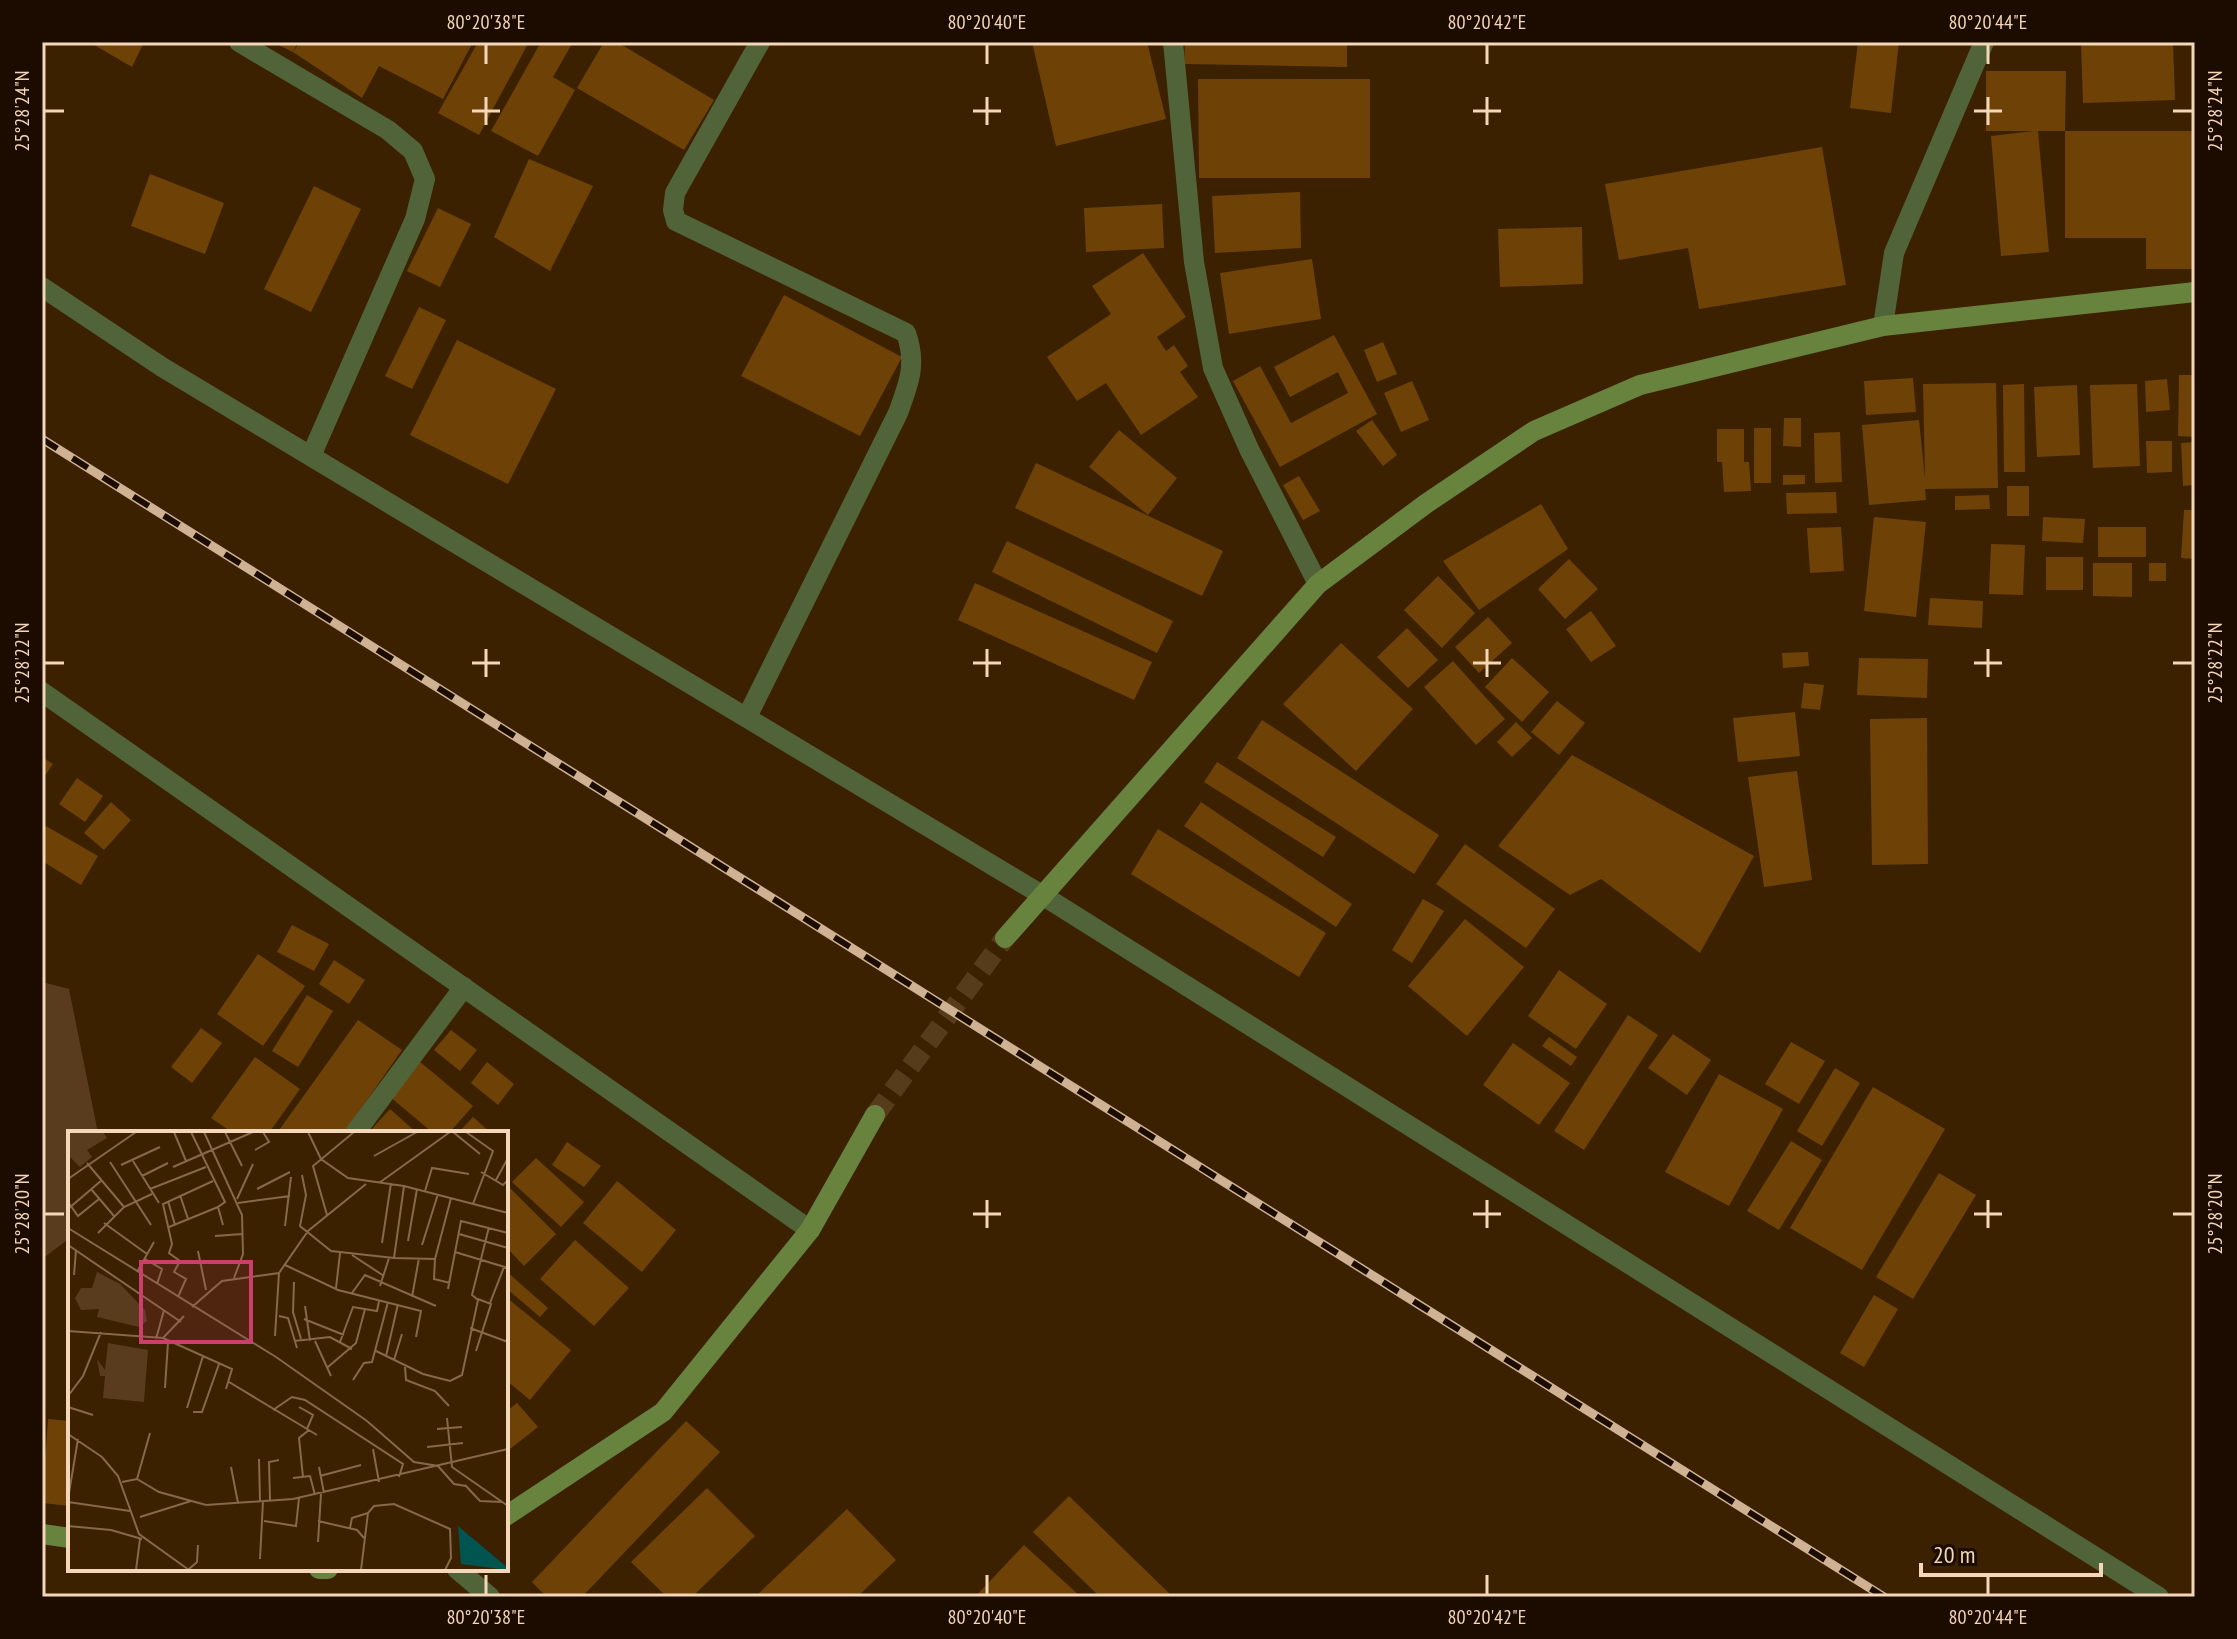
<svg xmlns="http://www.w3.org/2000/svg" width="2237" height="1639" font-family="'PT Sans Narrow',sans-serif">
	<rect width="100%" height="100%" fill="#3b2100"/>
	<path fill="#593c1d" d="M 42,982 L 69,989 L 98,1133 L 70,1133 L 70,1238 L 42,1259 Z"/>
	<path fill="#6e4206" d="M 89,42 L 144,42 L 132,67 Z
		M 272,42 L 298,42 L 293,52 Z
		M 300,42 L 473,42 L 443,99 L 379,66 L 362,98 L 293,52 Z
		M 478,42 L 529,42 L 479,135 L 438,113 Z
		M 541,42 L 573,42 L 553,77 L 575,90 L 538,156 L 491,131 Z
		M 604,42 L 617,42 L 714,100 L 684,150 L 577,88 Z
		M 1032,42 L 1147,42 L 1166,119 L 1056,146 Z
		M 1185,42 L 1347,42 L 1347,67 L 1184,64 Z
		M 1858,42 L 1899,42 L 1891,113 L 1850,108 Z
		M 2081,42 L 2173,42 L 2175,100 L 2083,103 Z
		M 1986,71 L 2066,71 L 2065,131 L 2195,131 L 2195,269 L 2146,269 L 2146,238 L 2065,238 L 2065,131 L 2038,131 L 2049,252 L 2001,256 L 1991,136 L 2035,131 L 1986,131 Z
		M 1198,79 L 1370,79 L 1370,178 L 1199,178 Z
		M 1822,147 L 1846,285 L 1699,309 L 1688,248 L 1619,260 L 1605,184 Z
		M 529,159 L 593,186 L 550,271 L 494,237 Z
		M 150,174 L 224,203 L 205,254 L 131,226 Z
		M 314,186 L 361,209 L 311,312 L 264,289 Z
		M 1300,192 L 1301,248 L 1215,253 L 1212,196 Z
		M 1162,204 L 1164,248 L 1086,252 L 1084,208 Z
		M 438,208 L 471,224 L 440,287 L 407,271 Z
		M 1582,227 L 1583,284 L 1500,287 L 1498,229 Z
		M 1143,253 L 1186,317 L 1157,337 L 1166,351 L 1174,345 L 1188,366 L 1180,372 L 1198,397 L 1141,435 L 1106,383 L 1077,401 L 1047,357 L 1111,314 L 1092,286 Z
		M 1312,259 L 1321,319 L 1229,334 L 1220,273 Z
		M 784,295 L 902,357 L 860,436 L 741,376 Z
		M 419,307 L 446,320 L 412,389 L 385,376 Z
		M 1334,335 L 1377,414 L 1280,467 L 1233,381 L 1260,366 L 1291,423 L 1348,393 L 1338,372 L 1290,397 L 1274,367 Z
		M 457,340 L 556,389 L 508,484 L 410,435 Z
		M 1383,342 L 1397,374 L 1377,382 L 1364,350 Z
		M 2179,375 L 2195,375 L 2195,437 L 2178,436 Z
		M 1913,378 L 1916,412 L 1866,415 L 1864,381 Z
		M 2167,379 L 2170,410 L 2146,412 L 2145,381 Z
		M 1412,381 L 1429,420 L 1401,432 L 1384,393 Z
		M 1996,383 L 1998,488 L 1925,489 L 1926,500 L 1869,505 L 1862,425 L 1919,420 L 1925,478 L 1923,384 Z
		M 2024,384 L 2025,472 L 2004,472 L 2003,385 Z
		M 2137,384 L 2140,466 L 2093,468 L 2090,385 Z
		M 2077,385 L 2080,455 L 2037,457 L 2034,387 Z
		M 1784,418 L 1801,418 L 1801,447 L 1783,446 Z
		M 1372,420 L 1397,455 L 1383,466 L 1356,431 Z
		M 1754,428 L 1771,428 L 1771,483 L 1754,483 Z
		M 1717,429 L 1744,429 L 1744,462 L 1749,462 L 1751,491 L 1724,492 L 1722,462 L 1717,462 Z
		M 1119,430 L 1177,478 L 1148,515 L 1089,467 Z
		M 1840,432 L 1842,482 L 1815,483 L 1814,433 Z
		M 2146,441 L 2172,441 L 2172,472 L 2147,473 Z
		M 2195,442 L 2195,485 L 2183,486 L 2181,443 Z
		M 1036,463 L 1223,551 L 1202,596 L 1015,508 Z
		M 1783,475 L 1805,475 L 1805,484 L 1783,485 Z
		M 1299,476 L 1320,511 L 1303,520 L 1283,485 Z
		M 2007,486 L 2029,486 L 2029,516 L 2007,516 Z
		M 1836,492 L 1837,513 L 1787,514 L 1786,493 Z
		M 1989,495 L 1990,509 L 1955,510 L 1955,496 Z
		M 1541,504 L 1568,549 L 1479,610 L 1443,561 Z
		M 2184,510 L 2195,510 L 2195,559 L 2181,558 Z
		M 1874,517 L 1926,522 L 1916,617 L 1864,611 Z
		M 2043,517 L 2085,519 L 2083,543 L 2042,541 Z
		M 1841,527 L 1844,571 L 1810,573 L 1807,528 Z
		M 2098,527 L 2146,527 L 2146,557 L 2098,557 Z
		M 1007,541 L 1173,621 L 1157,653 L 992,572 Z
		M 1991,544 L 2025,545 L 2023,595 L 1989,594 Z
		M 2046,557 L 2083,557 L 2083,590 L 2046,590 Z
		M 1569,559 L 1598,589 L 1565,619 L 1538,589 Z
		M 2093,563 L 2132,563 L 2132,597 L 2093,596 Z
		M 2149,563 L 2166,563 L 2166,581 L 2149,581 Z
		M 1438,576 L 1475,613 L 1442,648 L 1404,610 Z
		M 975,583 L 1152,662 L 1134,700 L 958,620 Z
		M 1930,598 L 1983,601 L 1982,628 L 1928,625 Z
		M 1591,611 L 1616,646 L 1591,662 L 1566,629 Z
		M 1488,617 L 1512,643 L 1479,673 L 1455,647 Z
		M 1407,628 L 1438,660 L 1408,688 L 1377,657 Z
		M 1341,643 L 1413,709 L 1356,771 L 1283,704 Z
		M 1808,652 L 1809,666 L 1783,668 L 1782,653 Z
		M 1512,658 L 1549,692 L 1522,722 L 1485,687 Z
		M 1859,658 L 1928,659 L 1927,698 L 1857,695 Z
		M 1453,661 L 1505,719 L 1476,745 L 1424,687 Z
		M 1804,683 L 1824,685 L 1820,710 L 1801,708 Z
		M 1557,701 L 1585,723 L 1559,755 L 1531,732 Z
		M 1795,712 L 1800,756 L 1738,762 L 1733,718 Z
		M 1927,718 L 1928,864 L 1872,865 L 1870,719 Z
		M 1262,720 L 1439,835 L 1414,874 L 1237,758 Z
		M 1516,722 L 1532,738 L 1512,757 L 1497,742 Z
		M 1572,755 L 1754,856 L 1700,953 L 1601,879 L 1570,895 L 1498,846 Z
		M 42,757 L 53,764 L 42,780 Z
		M 1217,762 L 1336,837 L 1323,857 L 1204,782 Z
		M 1797,771 L 1812,880 L 1764,887 L 1748,777 Z
		M 77,778 L 103,796 L 85,822 L 59,804 Z
		M 111,802 L 131,820 L 104,850 L 84,833 Z
		M 1201,802 L 1352,904 L 1336,927 L 1184,826 Z
		M 46,826 L 98,856 L 81,885 L 42,861 L 42,833 Z
		M 1158,829 L 1326,933 L 1299,977 L 1131,874 Z
		M 1465,844 L 1555,909 L 1526,948 L 1436,884 Z
		M 1423,899 L 1444,911 L 1412,963 L 1392,950 Z
		M 1465,919 L 1524,967 L 1467,1036 L 1408,986 Z
		M 292,925 L 329,944 L 314,971 L 277,952 Z
		M 258,954 L 305,986 L 263,1046 L 217,1014 Z
		M 334,960 L 365,980 L 349,1004 L 319,984 Z
		M 1559,970 L 1607,1004 L 1576,1049 L 1528,1016 Z
		M 307,995 L 333,1011 L 298,1067 L 272,1051 Z
		M 1628,1015 L 1658,1035 L 1584,1150 L 1554,1131 Z
		M 358,1020 L 402,1050 L 344,1133 L 277,1133 Z
		M 201,1028 L 222,1043 L 192,1083 L 171,1067 Z
		M 451,1030 L 477,1050 L 460,1071 L 434,1050 Z
		M 1673,1034 L 1711,1060 L 1687,1095 L 1648,1068 Z
		M 1549,1037 L 1577,1057 L 1571,1066 L 1542,1046 Z
		M 1791,1042 L 1825,1061 L 1799,1104 L 1765,1084 Z
		M 1513,1043 L 1570,1083 L 1539,1125 L 1483,1085 Z
		M 255,1057 L 300,1089 L 269,1133 L 233,1133 L 211,1118 Z
		M 419,1061 L 473,1106 L 449,1133 L 433,1133 L 389,1096 Z
		M 487,1062 L 514,1084 L 498,1105 L 471,1083 Z
		M 1835,1068 L 1860,1083 L 1822,1146 L 1797,1131 Z
		M 1719,1074 L 1783,1109 L 1729,1206 L 1665,1172 Z
		M 1873,1087 L 1945,1129 L 1862,1270 L 1790,1228 Z
		M 390,1109 L 417,1133 L 368,1133 Z
		M 473,1117 L 491,1133 L 458,1133 Z
		M 1791,1141 L 1822,1160 L 1779,1230 L 1747,1211 Z
		M 567,1142 L 601,1166 L 584,1187 L 552,1165 Z
		M 536,1158 L 584,1202 L 561,1227 L 512,1182 Z
		M 1939,1173 L 1976,1195 L 1913,1299 L 1876,1277 Z
		M 617,1181 L 676,1230 L 642,1272 L 583,1223 Z
		M 506,1184 L 556,1234 L 524,1266 L 506,1247 Z
		M 575,1240 L 629,1288 L 594,1326 L 540,1279 Z
		M 506,1271 L 548,1308 L 540,1317 L 506,1288 Z
		M 1874,1295 L 1898,1309 L 1864,1367 L 1840,1353 Z
		M 506,1297 L 571,1350 L 530,1400 L 506,1380 Z
		M 517,1403 L 538,1427 L 506,1452 L 506,1412 Z
		M 48,1419 L 70,1421 L 70,1506 L 42,1503 Z
		M 686,1421 L 720,1452 L 582,1597 L 547,1597 L 532,1582 Z
		M 707,1488 L 755,1536 L 692,1597 L 667,1597 L 631,1562 Z
		M 1069,1496 L 1173,1597 L 1100,1597 L 1033,1532 Z
		M 847,1509 L 896,1560 L 857,1597 L 755,1597 Z
		M 1024,1545 L 1081,1597 L 975,1597 Z"/>
	<g fill="none" stroke-linecap="round" stroke-linejoin="round">
		<path stroke="#573c1c" stroke-width="20" stroke-dasharray="20 10" stroke-linecap="butt" d="M 875,1115 L 1005,938"/>
		<path stroke="#516338" stroke-width="20" d="M 239,42 L 388,130 L 413,151 L 425,179 L 415,219 L 311,456
			M 1173,42 L 1194,262 L 1213,368 L 1249,449 L 1318,584
			M 42,287 L 162,367 L 1042,895 L 2159,1597
			M 1883,326 L 1894,253 L 1984,42
			M 42,692 L 810,1230
			M 747,717 L 898,413 C 909,383 917,364 906,333 L 676,221 L 673,210 L 675,193 L 760,42
			M 355,1133 L 464,987
			M 457,1569 L 490,1597"/>
		<path stroke="#68833d" stroke-width="20" d="M 1005,938 L 1318,584 L 1427,503 L 1534,431 L 1640,385 L 1883,326 L 2195,292
			M 506,1516 L 663,1412 L 810,1230 L 875,1115
			M 42,1534 L 70,1538
			M 319,1569 L 328,1569"/>
		<defs>
			<path id="rail" d="M 42,439 L 1884,1597"/>
		</defs>
		<use href="#rail" stroke="#cfb293" stroke-width="9"/>
		<use href="#rail" stroke="#1c0c00" stroke-width="6" stroke-dasharray="18" stroke-linecap="butt"/>
	</g>
	<path fill="none" stroke="#f4d6b8" stroke-width="3" d="M 486,44 L 486,64M 987,44 L 987,64M 1487,44 L 1487,64M 1988,44 L 1988,64M 486,97 L 486,125M 987,97 L 987,125M 1487,97 L 1487,125M 1988,97 L 1988,125M 44,111 L 64,111M 472,111 L 500,111M 973,111 L 1001,111M 1473,111 L 1501,111M 1974,111 L 2002,111M 2173,111 L 2193,111M 486,649 L 486,677M 987,649 L 987,677M 1487,649 L 1487,677M 1988,649 L 1988,677M 44,663 L 64,663M 472,663 L 500,663M 973,663 L 1001,663M 1473,663 L 1501,663M 1974,663 L 2002,663M 2173,663 L 2193,663M 987,1200 L 987,1228M 1487,1200 L 1487,1228M 1988,1200 L 1988,1228M 44,1214 L 64,1214M 973,1214 L 1001,1214M 1473,1214 L 1501,1214M 1974,1214 L 2002,1214M 2173,1214 L 2193,1214M 486,1575 L 486,1595M 987,1575 L 987,1595M 1487,1575 L 1487,1595M 1988,1575 L 1988,1595"/>
	<g transform="translate(68 1131)">
		<rect width="440" height="440" fill="#3b2100"/>
		<path d="M 0,1 L 35,1 L 39,7 L 19,19 L 24,26 L 12,36 L 0,24 ZM 29,141 L 52,153 L 77,179 L 79,190 L 71,196 L 29,186 L 31,178 L 13,179 L 7,167 L 13,157 L 24,157 ZM 40,212 L 80,219 L 76,271 L 35,267 L 37,245 L 32,245 L 29,228 L 37,239 Z" fill="#593c1d"/>
		<path d="M 390,395 L 440,437 L 440,439 L 393,433 Z" fill="#005550"/>
		<path fill="none" stroke="#85694a" stroke-width="2" d="M 106,1 L 118,30M 123,1 L 157,71 L 150,76 L 155,94M 136,1 L 174,84 L 175,123 L 166,147M 157,1 L 174,35M 240,1 L 253,28 L 280,47 L 336,55 L 440,82M 385,1 L 412,23M 398,1 L 425,20 L 405,73M 187,19 L 201,11 L 195,1M 306,25 L 349,1M 65,30 L 91,72M 42,31 L 83,94M 19,32 L 56,76M 53,34 L 92,16M 105,36 L 185,1M 413,41 L 435,54 L 440,49M 234,44 L 238,64 L 232,95 L 263,120 L 326,127M 74,45 L 100,32M 0,48 L 68,1M 428,49 L 440,27M 311,52 L 382,1M 336,55 L 326,127 L 367,128 L 366,148 L 382,152M 23,58 L 46,85M 82,58 L 138,36M 189,58 L 222,41M 357,60 L 364,37 L 401,43M 112,64 L 120,88M 169,68 L 185,33M 100,70 L 107,94M 0,71 L 10,85 L 31,68M 170,72 L 222,65M 0,78 L 34,49M 259,84 L 245,35 L 286,1M 36,92 L 79,123M 217,95 L 223,46M 101,96 L 150,76M 0,97 L 208,226 L 299,290 L 346,331 L 370,335 L 386,353 L 398,355M 30,102 L 56,76 L 84,63M 391,103 L 440,117M 147,105 L 174,103M 340,110 L 349,58M 314,112 L 323,52M 0,114 L 113,191M 354,114 L 370,63M 130,120 L 138,159M 387,121 L 440,137M 284,124 L 316,145M 77,128 L 94,138 L 89,153M 367,128 L 383,67M 217,134 L 270,159 L 353,180 L 348,206M 69,141 L 86,111M 6,144 L 8,119M 226,151 L 225,181 L 233,208M 312,155 L 321,127M 268,157 L 272,122M 380,158 L 393,90 L 440,102M 284,162 L 297,144 L 368,175M 110,166 L 118,148 L 106,141 L 112,130 L 101,122 L 104,113 L 95,73 L 145,50M 344,166 L 351,127M 422,172 L 436,136M 237,175 L 242,210M 124,176 L 154,150 L 211,142 L 240,100 L 298,53M 211,185 L 220,187 L 229,217M 236,188 L 276,204M 402,197 L 440,211M 0,200 L 95,207 L 116,185M 207,205 L 211,142M 95,207 L 164,238 L 158,258M 88,208 L 96,179M 226,210 L 262,206 L 284,218M 247,210 L 263,245M 272,211 L 285,176 L 309,180 L 311,170M 308,220 L 355,243 L 382,250 L 394,244 L 410,169 L 404,164 L 421,96M 408,220 L 423,173 L 410,168M 318,225 L 330,173M 326,229 L 334,203M 260,236 L 288,212 L 297,178M 337,236 L 338,249 L 367,260 L 381,275M 285,249 L 296,232 L 304,231 L 320,171M 161,251 L 249,304M 97,257 L 100,211M 0,265 L 15,245 L 33,201M 0,276 L 25,284M 231,276 L 245,284 L 239,298M 119,277 L 135,225M 205,279 L 224,266 L 237,269 L 335,333 L 331,346M 125,281 L 134,281 L 151,233M 379,287 L 384,336 L 440,375M 369,298 L 394,296M 0,303 L 34,326 L 50,345 L 71,403 L 121,439M 359,316 L 395,312M 305,318 L 311,351M 191,328 L 192,370M 163,336 L 170,372M 251,336 L 256,362M 252,345 L 293,334M 235,346 L 231,307 L 241,299M 225,347 L 242,345 L 247,364M 69,348 L 82,302M 54,351 L 69,348 L 91,361 L 138,374 L 225,368 L 440,318M 397,354 L 412,370 L 434,371M 0,368 L 10,308M 202,369 L 201,331 L 211,329M 0,371 L 62,380M 72,386 L 123,370M 196,390 L 228,395 L 231,367M 250,390 L 289,399 L 296,407M 0,395 L 43,399 L 74,408M 282,397 L 284,387 L 300,382M 250,411 L 253,363M 192,428 L 195,370M 121,438 L 129,431 L 130,414M 68,439 L 72,408M 293,439 L 300,382 L 306,375 L 326,373 L 382,398 L 383,427 L 377,439"/>
		<path fill="#cc3e6e" fill-opacity="0.15" stroke="#cc3e6e" stroke-width="4" d="M 73,131 L 183,131 L 183,211 L 73,211 Z"/>
		<rect width="440" height="440" fill="none" stroke="#f4d6b8" stroke-width="4"/>
	</g>
	<rect width="2237" height="1639" fill="none" stroke="#1c0c00" stroke-width="88"/>
	<path d="M1921 1563v12h180v-12" fill="none" stroke="#f4d6b8" stroke-width="4"/>
	<text x="1933" y="1563" font-size="24" fill="#f4d6b8" stroke="#1c0c00" stroke-width="6" paint-order="stroke">20 m</text>
	<rect x="44" y="44" width="2149" height="1551" fill="none" stroke="#f4d6b8" stroke-width="3"/>
	<g font-size="20" text-anchor="middle" fill="#f4d6b8">
		<text x="486" y="29">80°20'38"E</text>
		<text x="987" y="29">80°20'40"E</text>
		<text x="1487" y="29">80°20'42"E</text>
		<text x="1988" y="29">80°20'44"E</text>
		<text transform="translate(22 111) rotate(-90)" y="7">25°28'24"N</text>
		<text transform="translate(2215 111) rotate(-90)" y="7">25°28'24"N</text>
		<text transform="translate(22 663) rotate(-90)" y="7">25°28'22"N</text>
		<text transform="translate(2215 663) rotate(-90)" y="7">25°28'22"N</text>
		<text transform="translate(22 1214) rotate(-90)" y="7">25°28'20"N</text>
		<text transform="translate(2215 1214) rotate(-90)" y="7">25°28'20"N</text>
		<text x="486" y="1624">80°20'38"E</text>
		<text x="987" y="1624">80°20'40"E</text>
		<text x="1487" y="1624">80°20'42"E</text>
		<text x="1988" y="1624">80°20'44"E</text>
	</g>
</svg>
